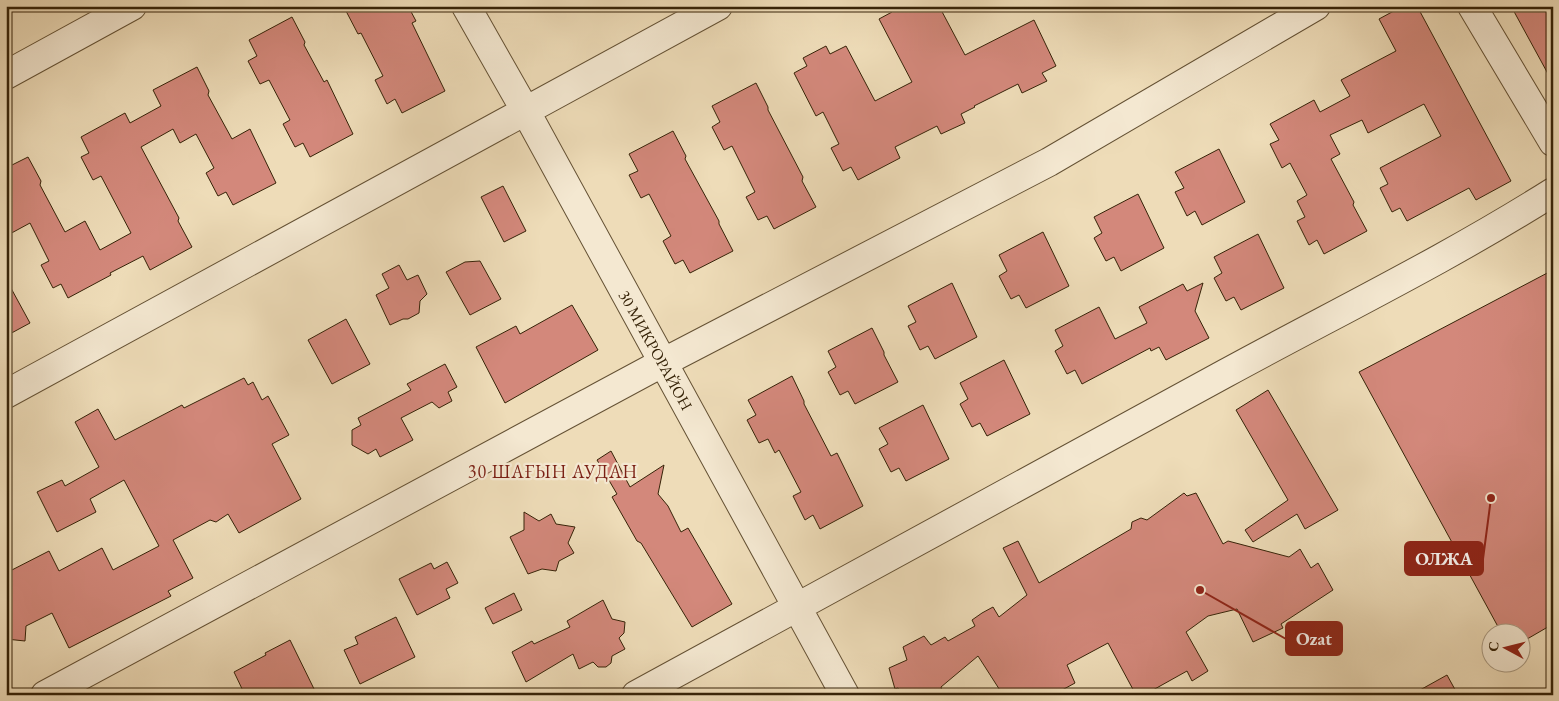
<svg xmlns="http://www.w3.org/2000/svg" width="1559" height="701" font-family="'EB Garamond',serif">
	<rect width="100%" height="100%" fill="#eedcb8"/>
	<filter id="stains"><feTurbulence type="fractalNoise" baseFrequency=".004" numOctaves="4"/><feColorMatrix values="0 0 0 0 .2 0 0 0 0 .09 0 0 0 0 .02 0 0 0 .5 -.17"/></filter>
	<radialGradient id="worn" r=".72"><stop offset=".6" stop-color="#630" stop-opacity="0"/><stop offset="1" stop-color="#630" stop-opacity=".3"/></radialGradient>
	<path fill="#d3887b" stroke="#362308" d="M 355,6 L 408,6 L 416,21 L 412,23 L 445,91 L 402,113 L 395,99 L 387,104 L 375,80 L 383,76 L 361,33 L 358,34 L 346,11 Z
		M 889,6 L 939,6 L 965,55 L 1034,20 L 1056,66 L 1042,73 L 1047,81 L 1022,93 L 1018,84 L 974,106 L 975,107 L 961,114 L 965,123 L 941,134 L 937,126 L 895,147 L 900,158 L 858,180 L 851,167 L 843,171 L 831,148 L 839,144 L 823,112 L 816,116 L 794,73 L 807,66 L 803,58 L 826,46 L 830,54 L 846,46 L 875,101 L 912,82 L 879,19 L 892,12 Z
		M 1403,6 L 1417,6 L 1511,181 L 1476,200 L 1469,188 L 1407,221 L 1400,208 L 1392,212 L 1380,188 L 1388,184 L 1380,168 L 1441,136 L 1424,104 L 1368,133 L 1362,120 L 1330,135 L 1340,154 L 1331,159 L 1354,202 L 1353,205 L 1367,231 L 1324,254 L 1317,240 L 1309,245 L 1297,221 L 1305,217 L 1297,201 L 1307,195 L 1290,163 L 1282,168 L 1270,144 L 1279,140 L 1270,124 L 1314,100 L 1320,112 L 1350,96 L 1341,80 L 1396,51 L 1379,19 Z
		M 1511,6 L 1553,6 L 1553,83 Z
		M 292,17 L 305,42 L 304,45 L 324,82 L 327,80 L 353,134 L 310,157 L 303,143 L 295,147 L 283,124 L 290,120 L 269,80 L 260,84 L 248,61 L 257,56 L 249,40 Z
		M 197,67 L 209,91 L 208,95 L 232,139 L 250,129 L 276,183 L 233,205 L 226,192 L 218,196 L 206,173 L 214,168 L 196,134 L 180,143 L 173,129 L 141,147 L 179,218 L 178,221 L 192,247 L 150,270 L 143,256 L 110,273 L 111,275 L 68,298 L 61,284 L 53,288 L 41,265 L 49,261 L 30,223 L 6,236 L 6,168 L 28,157 L 41,181 L 40,185 L 65,232 L 85,221 L 100,250 L 131,233 L 101,176 L 93,180 L 81,157 L 89,153 L 81,137 L 125,113 L 130,123 L 161,106 L 153,90 Z
		M 756,83 L 768,107 L 768,110 L 803,177 L 802,181 L 816,207 L 774,229 L 767,216 L 758,220 L 746,197 L 755,192 L 732,146 L 724,150 L 712,127 L 720,122 L 712,106 Z
		M 673,131 L 686,156 L 685,159 L 719,221 L 719,224 L 733,251 L 690,273 L 683,260 L 675,264 L 663,241 L 671,236 L 649,194 L 641,198 L 629,175 L 638,171 L 629,154 Z
		M 1219,149 L 1245,202 L 1202,225 L 1195,211 L 1187,216 L 1175,192 L 1184,188 L 1175,172 Z
		M 503,186 L 526,231 L 504,242 L 481,197 Z
		M 1138,194 L 1164,248 L 1121,271 L 1114,257 L 1106,261 L 1094,238 L 1102,233 L 1094,217 Z
		M 1043,232 L 1069,286 L 1026,308 L 1019,295 L 1011,299 L 999,276 L 1007,271 L 999,255 Z
		M 1258,234 L 1284,288 L 1241,310 L 1234,297 L 1226,301 L 1214,278 L 1222,273 L 1214,257 Z
		M 480,261 L 501,299 L 470,315 L 446,272 L 465,262 Z
		M 399,265 L 407,280 L 418,275 L 427,294 L 420,301 L 419,313 L 408,319 L 403,319 L 390,325 L 376,295 L 389,288 L 382,274 Z
		M 1553,270 L 1553,624 L 1522,642 L 1522,634 L 1502,634 L 1359,372 Z
		M 6,279 L 30,323 L 6,336 Z
		M 952,283 L 977,337 L 935,359 L 928,346 L 920,350 L 908,326 L 916,322 L 908,306 Z
		M 1203,283 L 1195,311 L 1209,338 L 1166,360 L 1159,347 L 1151,351 L 1150,348 L 1082,384 L 1075,370 L 1067,374 L 1055,351 L 1063,346 L 1055,330 L 1099,307 L 1115,339 L 1147,323 L 1139,307 L 1183,284 L 1187,291 Z
		M 572,305 L 598,350 L 505,403 L 476,347 L 516,326 L 520,334 Z
		M 346,319 L 370,364 L 332,384 L 308,340 Z
		M 872,328 L 884,352 L 884,355 L 898,382 L 855,404 L 848,391 L 840,395 L 828,372 L 836,367 L 828,351 Z
		M 1004,360 L 1030,414 L 987,436 L 980,423 L 972,427 L 960,404 L 968,399 L 960,383 Z
		M 445,364 L 457,387 L 448,392 L 452,401 L 439,408 L 432,402 L 401,418 L 413,440 L 380,457 L 376,449 L 368,454 L 352,445 L 352,430 L 361,425 L 358,418 L 411,390 L 407,384 Z
		M 792,376 L 804,401 L 804,404 L 831,456 L 837,453 L 863,506 L 820,529 L 813,515 L 805,520 L 793,496 L 801,492 L 779,450 L 775,453 L 768,439 L 759,443 L 747,420 L 756,415 L 748,400 Z
		M 244,378 L 248,385 L 253,382 L 262,400 L 268,396 L 289,435 L 272,444 L 301,499 L 239,533 L 228,514 L 216,522 L 210,520 L 173,540 L 193,578 L 168,591 L 171,596 L 69,648 L 52,613 L 26,626 L 25,641 L 6,639 L 6,573 L 49,551 L 59,571 L 102,548 L 113,570 L 159,546 L 124,480 L 90,499 L 96,512 L 57,532 L 37,492 L 62,480 L 65,486 L 99,467 L 75,422 L 98,409 L 115,440 L 182,405 L 184,408 Z
		M 1268,390 L 1338,510 L 1305,529 L 1297,514 L 1253,542 L 1245,530 L 1288,500 L 1236,410 Z
		M 923,405 L 949,459 L 906,481 L 899,468 L 891,472 L 879,449 L 888,444 L 879,428 Z
		M 611,451 L 630,487 L 664,465 L 658,494 L 668,506 L 681,532 L 688,528 L 732,604 L 692,627 L 641,543 L 637,541 L 612,497 L 617,494 L 597,460 Z
		M 1184,493 L 1187,496 L 1196,493 L 1223,544 L 1228,541 L 1289,557 L 1300,549 L 1311,568 L 1318,563 L 1333,590 L 1281,624 L 1283,628 L 1253,642 L 1237,609 L 1208,616 L 1186,632 L 1208,671 L 1192,681 L 1187,671 L 1144,695 L 1136,695 L 1108,643 L 1067,665 L 1075,683 L 1053,695 L 1003,695 L 978,656 L 941,687 L 943,695 L 902,695 L 898,688 L 895,689 L 889,668 L 907,660 L 903,647 L 924,636 L 931,645 L 945,637 L 948,641 L 975,626 L 972,620 L 982,613 L 993,607 L 999,617 L 1027,595 L 1003,548 L 1018,541 L 1039,583 L 1131,529 L 1132,522 L 1141,518 L 1147,520 Z
		M 524,512 L 539,521 L 551,514 L 556,524 L 575,527 L 568,543 L 574,553 L 559,561 L 556,571 L 542,569 L 528,574 L 510,537 L 524,530 Z
		M 447,562 L 458,583 L 446,589 L 450,598 L 417,615 L 399,579 L 431,563 L 434,569 Z
		M 514,593 L 522,610 L 493,624 L 485,608 Z
		M 603,600 L 612,619 L 625,622 L 624,633 L 619,638 L 625,649 L 612,656 L 611,663 L 606,667 L 598,667 L 593,662 L 579,669 L 573,654 L 526,682 L 512,652 L 532,641 L 534,644 L 570,627 L 567,621 Z
		M 396,617 L 415,657 L 360,684 L 344,650 L 358,644 L 355,637 Z
		M 290,640 L 317,695 L 245,695 L 234,672 L 266,655 L 265,653 Z
		M 1447,675 L 1458,695 L 1411,695 Z"/>
	<g fill="none" stroke-linecap="round" stroke-linejoin="round">
		<defs>
			<path id="minor" d="M 466,6 L 525,110 L 845,695
				M 1472,6 L 1553,142
				M 6,75 L 132,6
				M 6,394 L 718,6
				M 45,695 L 662,363 L 1049,162 L 1316,6
				M 636,695 C 832,587 1029,480 1226,373 C 1336,313 1447,259 1553,192"/>
		</defs>
		<use href="#minor" stroke="#645134" stroke-width="30"/>
		<use href="#minor" stroke="#f4e8d1" stroke-width="28"/>
	</g>
	<g text-anchor="middle" stroke-width="4.5" stroke-linejoin="round" paint-order="stroke">
		<g font-size="16" fill="#362308" stroke="#f4e8d1">
			<text transform="translate(656 350) rotate(61)" y="6">30 МИКРОРАЙОН</text>
		</g>
		<g font-size="18" letter-spacing="1" fill="#7a1f14" stroke="#f4e8d1">
			<text x="553" y="478">30 ШАҒЫН АУДАН</text>
		</g>
	</g>
	<path fill="none" stroke="#8f2418" stroke-width="2" d="M1491 498L1483 559M1200 590L1286 639"/>
	<g fill="#8f2418" stroke="#f4e8d1" stroke-width="2">
		<circle cx="1491" cy="498" r="5"/>
		<circle cx="1200" cy="590" r="5"/>
	</g>
	<g fill="#8f2418" stroke="#8f2418" stroke-width="2">
		<rect x="1405" y="542" width="78" height="33" rx="5"/>
		<rect x="1286" y="622" width="56" height="33" rx="5"/>
	</g>
	<g font-size="18" text-anchor="middle" font-weight="bold" fill="#fff">
		<text x="1444" y="565">ОЛЖА</text>
		<text x="1314" y="645">Ozat</text>
	</g>
	<rect width="1559" height="701" fill="none" stroke="#eedcb8" stroke-width="25"/>
	<rect x="8" y="8" width="1544" height="686" fill="none" stroke="#362308" stroke-width="2.5"/>
	<rect x="12" y="12" width="1534" height="676" fill="none" stroke="#362308"/>
	<g transform="translate(1506 648) rotate(277)"><circle r="24" fill="#f4e8d1" stroke="#a89981"/>
	<path d="M0-4L9 19L0 12L-9 19Z" fill="#8f2418"/>
	<text y="-8" font-size="14" font-weight="bold" text-anchor="middle" fill="#362308">С</text>
	</g>
	<rect width="100%" height="100%" filter="url(#stains)"/>
	<rect width="100%" height="100%" fill="url(#worn)"/>
</svg>
